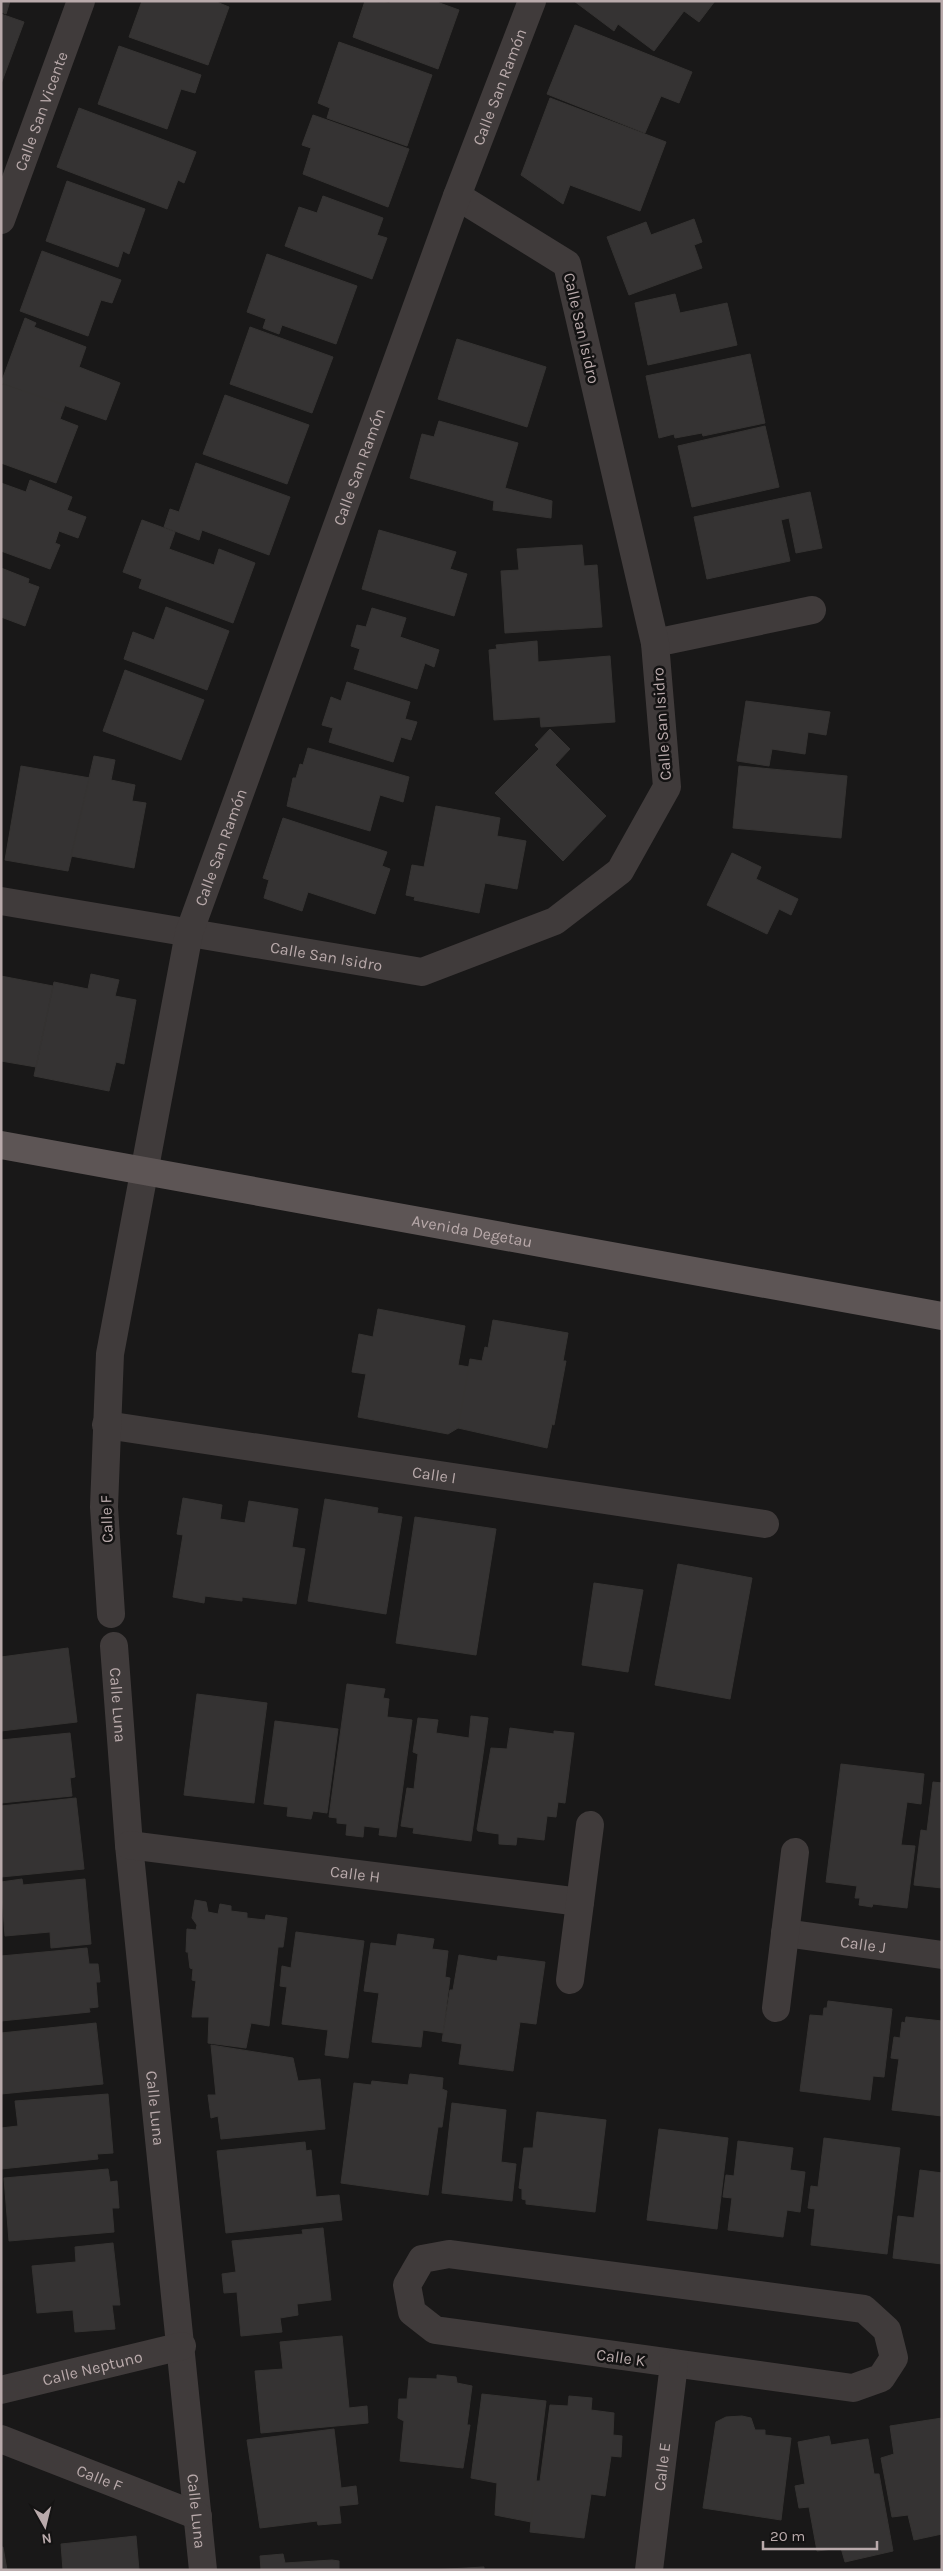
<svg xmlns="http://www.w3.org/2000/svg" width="943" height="2571" font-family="Karla,sans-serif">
	<rect width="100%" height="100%" fill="#191818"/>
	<path fill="#353333" stroke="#353332" d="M 1,1 L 10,1 L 6,14 L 1,12 Z
		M 142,1 L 214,1 L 229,7 L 208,65 L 129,37 Z
		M 365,1 L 390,3 L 390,1 L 434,1 L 459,10 L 438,69 L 353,37 Z
		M 574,1 L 715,1 L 699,22 L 684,11 L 654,51 L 618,24 L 614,31 Z
		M 1,14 L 24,22 L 1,84 Z
		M 575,25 L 692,72 L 679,103 L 661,96 L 645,133 L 547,94 Z
		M 339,42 L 432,75 L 407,146 L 327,118 L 330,108 L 318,103 Z
		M 119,46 L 201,75 L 195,93 L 181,89 L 167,129 L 98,104 Z
		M 550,98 L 666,142 L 640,211 L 570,185 L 563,204 L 521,175 Z
		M 79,108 L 196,152 L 184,183 L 178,180 L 167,209 L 57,167 Z
		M 313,115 L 409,149 L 388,207 L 303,174 L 311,148 L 302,145 Z
		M 67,181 L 145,209 L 129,254 L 123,251 L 118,267 L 46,241 Z
		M 323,196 L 383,218 L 377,235 L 387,238 L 372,279 L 285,246 L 299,207 L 317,213 Z
		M 694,219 L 702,242 L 694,245 L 702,268 L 629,295 L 607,237 L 646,222 L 651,235 Z
		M 42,251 L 121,280 L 112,303 L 101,300 L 88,336 L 20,311 Z
		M 267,254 L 357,286 L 336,344 L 282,325 L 279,334 L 263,328 L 266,319 L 247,312 Z
		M 675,294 L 680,313 L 727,303 L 737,345 L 648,365 L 635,303 Z
		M 25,318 L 36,323 L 34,327 L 86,347 L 79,367 L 120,383 L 106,420 L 1,383 Z
		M 250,327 L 333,357 L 312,413 L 230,384 Z
		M 457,339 L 546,367 L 527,427 L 438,399 Z
		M 750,354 L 765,423 L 703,436 L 702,433 L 675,438 L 674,434 L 659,438 L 646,376 Z
		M 3,384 L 65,405 L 60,419 L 78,426 L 56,483 L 1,463 L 1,389 Z
		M 225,395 L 309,425 L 287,484 L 203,454 Z
		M 439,421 L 518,443 L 505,488 L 552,501 L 551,518 L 493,510 L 494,501 L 410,478 L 422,434 L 434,437 Z
		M 765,426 L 779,487 L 692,507 L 678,446 Z
		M 196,463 L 290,497 L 269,555 L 202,530 L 199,540 L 164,527 L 170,509 L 179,512 Z
		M 30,480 L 72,497 L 67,510 L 86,517 L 78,538 L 59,531 L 55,543 L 60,545 L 50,569 L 1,551 L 1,483 L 26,492 Z
		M 810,492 L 822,548 L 796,553 L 789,518 L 781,520 L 790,561 L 707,579 L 694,517 Z
		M 142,520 L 175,532 L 169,549 L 214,565 L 219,549 L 255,563 L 233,623 L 139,588 L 142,579 L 123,572 Z
		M 379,530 L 456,552 L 450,569 L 467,574 L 454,616 L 362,589 Z
		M 582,545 L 584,566 L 597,565 L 602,627 L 505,633 L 501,571 L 519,570 L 517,549 Z
		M 1,568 L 29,579 L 28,583 L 39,587 L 25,626 L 1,617 Z
		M 166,607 L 229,631 L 207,690 L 124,659 L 133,632 L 154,640 Z
		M 372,608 L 406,618 L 400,637 L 439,650 L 434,667 L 425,663 L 417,689 L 354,669 L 360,649 L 351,646 L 357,625 L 366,627 Z
		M 537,641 L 538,662 L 610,656 L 615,722 L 541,727 L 540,717 L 494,720 L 489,650 L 497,649 L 496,645 Z
		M 125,670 L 204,700 L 181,760 L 103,731 Z
		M 347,682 L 410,702 L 405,719 L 417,722 L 411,740 L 401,737 L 393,762 L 329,742 L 333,728 L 322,725 L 331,697 L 341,701 Z
		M 746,701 L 830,712 L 826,735 L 808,732 L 805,754 L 772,749 L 769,766 L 737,761 Z
		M 550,729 L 570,749 L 555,765 L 606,816 L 563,861 L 495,793 L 539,749 L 535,745 Z
		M 308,748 L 409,777 L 403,802 L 380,795 L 370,831 L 287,806 L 293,778 L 296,778 L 300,764 L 303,765 Z
		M 94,756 L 115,760 L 111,780 L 135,785 L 132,801 L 146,803 L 134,868 L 71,856 Z
		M 21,766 L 90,778 L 68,871 L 5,860 Z
		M 739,766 L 847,776 L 841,838 L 733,828 Z
		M 436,806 L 500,818 L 497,836 L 526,841 L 517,889 L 485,883 L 479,913 L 414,900 L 415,897 L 406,895 L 412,865 L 424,867 Z
		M 283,818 L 387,852 L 382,866 L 390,869 L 375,914 L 308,892 L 302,911 L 264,898 L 269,880 L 263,878 Z
		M 732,853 L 761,867 L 756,879 L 798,899 L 791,915 L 779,909 L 767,934 L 707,905 Z
		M 91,974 L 119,980 L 115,996 L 136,1000 L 124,1064 L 116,1062 L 109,1091 L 34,1076 L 54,982 L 88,989 Z
		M 1,976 L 53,986 L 36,1067 L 1,1061 Z
		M 378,1309 L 465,1326 L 458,1365 L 469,1367 L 458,1428 L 448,1434 L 358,1417 L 366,1374 L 352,1372 L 359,1334 L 373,1337 Z
		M 493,1320 L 568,1333 L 563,1361 L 566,1361 L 554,1425 L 552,1424 L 547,1448 L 458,1428 L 470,1359 L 482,1361 L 485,1347 L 488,1348 Z
		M 183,1498 L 222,1505 L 220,1519 L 245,1523 L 249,1501 L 298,1509 L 292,1547 L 305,1549 L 296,1604 L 242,1597 L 242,1601 L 205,1596 L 204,1603 L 173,1597 L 183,1535 L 177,1534 Z
		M 325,1499 L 378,1508 L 377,1513 L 402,1517 L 386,1614 L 308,1601 Z
		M 415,1517 L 496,1529 L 476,1655 L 396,1643 Z
		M 678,1564 L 752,1578 L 730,1699 L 655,1685 Z
		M 594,1583 L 643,1590 L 628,1672 L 582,1665 Z
		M 68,1648 L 77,1722 L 1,1731 L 1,1657 Z
		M 347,1684 L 385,1689 L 383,1698 L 389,1699 L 387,1717 L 412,1720 L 396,1837 L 379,1835 L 380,1828 L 364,1826 L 363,1837 L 346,1835 L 347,1824 L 337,1823 L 337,1818 L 329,1817 Z
		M 197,1694 L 267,1703 L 254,1803 L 184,1795 Z
		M 471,1716 L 488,1718 L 471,1841 L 413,1833 L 414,1828 L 401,1826 L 407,1788 L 414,1789 L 418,1754 L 413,1752 L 418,1718 L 438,1720 L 436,1733 L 469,1738 Z
		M 275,1721 L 338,1729 L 327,1813 L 313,1811 L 311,1819 L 287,1816 L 288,1807 L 264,1804 Z
		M 510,1728 L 554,1734 L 554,1731 L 574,1733 L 565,1803 L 558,1802 L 556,1817 L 547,1816 L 544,1840 L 517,1837 L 516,1845 L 499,1844 L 499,1834 L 478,1831 L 477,1829 L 491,1748 L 507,1749 Z
		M 70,1733 L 75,1777 L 70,1778 L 72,1796 L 1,1803 L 1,1740 Z
		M 841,1764 L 924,1774 L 921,1804 L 907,1802 L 901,1845 L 915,1846 L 907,1908 L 873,1904 L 872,1907 L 859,1905 L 860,1898 L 855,1898 L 857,1886 L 826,1882 Z
		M 933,1782 L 942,1783 L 942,1888 L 914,1885 L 921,1830 L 927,1831 Z
		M 76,1798 L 84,1869 L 1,1877 L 1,1806 Z
		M 22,1879 L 23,1885 L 85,1879 L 91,1944 L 51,1948 L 50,1932 L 5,1936 L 1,1882 Z
		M 195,1900 L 206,1902 L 208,1912 L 218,1914 L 220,1904 L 231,1906 L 231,1911 L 247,1913 L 247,1918 L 265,1920 L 266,1915 L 287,1918 L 283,1947 L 278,1947 L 269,2026 L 251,2023 L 246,2048 L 208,2043 L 209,2017 L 192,2017 L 196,1981 L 192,1980 L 193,1969 L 190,1968 L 188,1952 L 186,1952 L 187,1929 L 196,1930 L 197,1925 L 192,1918 Z
		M 296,1932 L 364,1941 L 348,2058 L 325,2055 L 328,2030 L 282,2024 L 287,1987 L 280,1986 L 282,1966 L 291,1968 Z
		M 398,1934 L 434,1939 L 432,1949 L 448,1951 L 445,1977 L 450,1978 L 443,2033 L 423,2030 L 421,2047 L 372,2042 L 379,1993 L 364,1991 L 371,1943 L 396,1946 Z
		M 87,1948 L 89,1964 L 98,1964 L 100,1982 L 96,1982 L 98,2007 L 89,2008 L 90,2012 L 1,2021 L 1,1956 Z
		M 459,1955 L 497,1961 L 498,1956 L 545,1962 L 536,2024 L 520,2022 L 513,2071 L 459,2064 L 462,2044 L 442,2041 L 450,1990 L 453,1990 Z
		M 828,2001 L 892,2009 L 884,2077 L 873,2076 L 870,2100 L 800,2091 L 810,2015 L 823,2016 L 824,2008 L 827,2008 Z
		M 906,2017 L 942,2021 L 942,2116 L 892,2110 L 899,2059 L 891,2058 L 894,2037 L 900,2038 L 902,2022 L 905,2023 Z
		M 96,2023 L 103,2084 L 1,2094 L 1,2033 Z
		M 211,2045 L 293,2058 L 298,2081 L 320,2079 L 325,2129 L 221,2139 L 218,2116 L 211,2118 L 208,2095 L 216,2095 Z
		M 410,2074 L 443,2078 L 442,2089 L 447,2091 L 442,2127 L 438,2127 L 428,2195 L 341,2183 L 354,2083 L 371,2085 L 372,2081 L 408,2085 Z
		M 108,2094 L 113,2153 L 97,2154 L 98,2159 L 1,2169 L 1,2128 L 18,2126 L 15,2101 Z
		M 452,2103 L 506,2110 L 501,2162 L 516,2164 L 512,2201 L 442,2193 Z
		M 537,2112 L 606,2120 L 595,2212 L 526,2204 L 526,2200 L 522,2199 L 522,2189 L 519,2188 L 524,2148 L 533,2148 Z
		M 659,2129 L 728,2138 L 717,2229 L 647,2220 Z
		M 824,2138 L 900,2148 L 887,2254 L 811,2245 L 815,2209 L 808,2208 L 811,2186 L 818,2187 Z
		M 738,2141 L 793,2148 L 790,2170 L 805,2172 L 800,2212 L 787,2210 L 783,2237 L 728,2230 L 732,2198 L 723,2197 L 726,2175 L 734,2176 Z
		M 305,2142 L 306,2151 L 311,2150 L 316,2197 L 339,2195 L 342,2220 L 226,2233 L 217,2151 Z
		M 108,2169 L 110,2182 L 117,2181 L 119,2208 L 112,2208 L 114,2232 L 9,2241 L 4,2178 Z
		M 920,2170 L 942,2173 L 942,2264 L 893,2258 L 898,2216 L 914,2218 Z
		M 323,2228 L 331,2300 L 297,2304 L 298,2315 L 280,2318 L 282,2332 L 241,2336 L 237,2292 L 224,2293 L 222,2274 L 236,2272 L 232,2241 L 303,2234 L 302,2230 Z
		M 113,2243 L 120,2305 L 112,2305 L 115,2329 L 75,2332 L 73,2310 L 37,2313 L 32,2266 L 76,2262 L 75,2247 Z
		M 342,2336 L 349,2408 L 367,2406 L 368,2423 L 261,2433 L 255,2371 L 283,2369 L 280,2342 Z
		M 437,2375 L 456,2377 L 457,2383 L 472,2386 L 467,2425 L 470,2425 L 463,2468 L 400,2461 L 404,2421 L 398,2418 L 399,2399 L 407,2399 L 409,2378 L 437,2379 Z
		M 482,2394 L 546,2401 L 531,2522 L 495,2515 L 497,2483 L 471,2478 Z
		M 569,2396 L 592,2398 L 591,2410 L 614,2413 L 613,2435 L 622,2436 L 621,2457 L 611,2456 L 605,2496 L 591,2494 L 584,2538 L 530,2532 L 535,2481 L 540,2481 L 550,2405 L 568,2406 Z
		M 742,2416 L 751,2418 L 755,2430 L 765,2430 L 765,2435 L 791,2438 L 781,2520 L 703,2508 L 716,2422 L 726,2417 Z
		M 942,2418 L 942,2534 L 914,2540 L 908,2515 L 892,2517 L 881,2458 L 894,2454 L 890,2426 Z
		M 334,2429 L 341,2488 L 356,2486 L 358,2504 L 339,2506 L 341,2523 L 318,2525 L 317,2521 L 260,2528 L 247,2440 Z
		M 829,2436 L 831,2445 L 868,2439 L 874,2474 L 879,2474 L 893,2551 L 845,2562 L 841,2548 L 817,2551 L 809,2507 L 799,2508 L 795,2486 L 805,2484 L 798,2442 Z
		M 136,2536 L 139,2570 L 63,2570 L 61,2544 Z
		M 1,2547 L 3,2547 L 7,2570 L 1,2570 Z
		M 283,2554 L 285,2563 L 332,2560 L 339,2561 L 339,2570 L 261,2570 L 260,2556 Z
		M 484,2567 L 484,2570 L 430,2570 Z"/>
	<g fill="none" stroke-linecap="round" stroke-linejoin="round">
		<g stroke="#403b3b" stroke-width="28">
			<path id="s1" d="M 1,220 L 81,1"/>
			<path d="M 655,643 L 812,610"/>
			<path id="s2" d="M 1,901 L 422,972 L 555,921 L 620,871 L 667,787 L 655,643 L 567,264 L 457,196"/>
			<path id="s3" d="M 106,1425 L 765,1524"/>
			<path id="s4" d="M 111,1614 L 104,1507 L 110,1354 L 189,933 L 457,196 L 532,1"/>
			<path id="s5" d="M 114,1646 L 129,1845 L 203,2570"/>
			<path id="s6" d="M 129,1845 L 580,1902"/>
			<path id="s7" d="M 785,1933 L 942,1955"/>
			<path d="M 570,1980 L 590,1825"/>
			<path d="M 776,2008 L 795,1852"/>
			<path d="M 449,2254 L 864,2309 L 887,2330 L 894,2358 L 881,2378 L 853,2388 L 435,2330 L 412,2312 L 407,2285 L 422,2259 Z"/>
			<path id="s8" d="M 1,2390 L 182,2346"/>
			<path id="s9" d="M 1,2439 L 198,2516"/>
			<path id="s10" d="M 649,2570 L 674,2364"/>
		</g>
		<path stroke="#5d5555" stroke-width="28" id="s11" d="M 1,1145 L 942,1316"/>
	</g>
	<g text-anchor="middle" stroke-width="5" stroke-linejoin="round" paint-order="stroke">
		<g font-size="16" fill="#b9aaab" stroke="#141313">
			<text dy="6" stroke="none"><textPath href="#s4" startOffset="1590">Calle San Ramón</textPath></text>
			<text dy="6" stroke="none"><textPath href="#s1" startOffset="116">Calle San Vicente</textPath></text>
			<text transform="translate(582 328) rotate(77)" y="6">Calle San Isidro</text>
			<text dy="6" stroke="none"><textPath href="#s4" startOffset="1185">Calle San Ramón</textPath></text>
			<text transform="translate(661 724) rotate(-94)" y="6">Calle San Isidro</text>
			<text dy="6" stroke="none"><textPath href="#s4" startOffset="780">Calle San Ramón</textPath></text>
			<text dy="6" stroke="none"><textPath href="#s2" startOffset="330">Calle San Isidro</textPath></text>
			<text dy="6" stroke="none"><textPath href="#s11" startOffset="479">Avenida Degetau</textPath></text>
			<text dy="6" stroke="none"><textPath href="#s3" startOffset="332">Calle I</textPath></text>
			<text transform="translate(106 1519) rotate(-92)" y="6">Calle F</text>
			<text dy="6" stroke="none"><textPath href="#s5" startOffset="59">Calle Luna</textPath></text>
			<text dy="6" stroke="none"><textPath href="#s6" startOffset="228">Calle H</textPath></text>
			<text dy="6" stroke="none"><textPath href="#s7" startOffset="79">Calle J</textPath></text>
			<text dy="6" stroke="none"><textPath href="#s5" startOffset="464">Calle Luna</textPath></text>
			<text transform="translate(621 2357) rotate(8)" y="6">Calle K</text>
			<text dy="6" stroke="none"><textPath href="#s8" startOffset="94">Calle Neptuno</textPath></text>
			<text dy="6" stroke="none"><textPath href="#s10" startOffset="104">Calle E</textPath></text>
			<text dy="6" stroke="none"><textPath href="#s9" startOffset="106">Calle F</textPath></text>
			<text dy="6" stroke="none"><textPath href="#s5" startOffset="869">Calle Luna</textPath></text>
		</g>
	</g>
	<rect width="943" height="2571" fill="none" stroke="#b9aaab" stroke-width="5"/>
	<g transform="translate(45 2526) rotate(172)" stroke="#141313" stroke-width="4" paint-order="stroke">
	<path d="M0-4L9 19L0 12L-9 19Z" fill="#b9aaab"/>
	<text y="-8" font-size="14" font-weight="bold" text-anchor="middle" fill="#b9aaab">N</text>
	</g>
	<path d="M763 2541v8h114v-8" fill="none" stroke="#b9aaab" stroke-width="2.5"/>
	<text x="770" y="2541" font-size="15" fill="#b9aaab" stroke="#141313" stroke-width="4" paint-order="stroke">20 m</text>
</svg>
